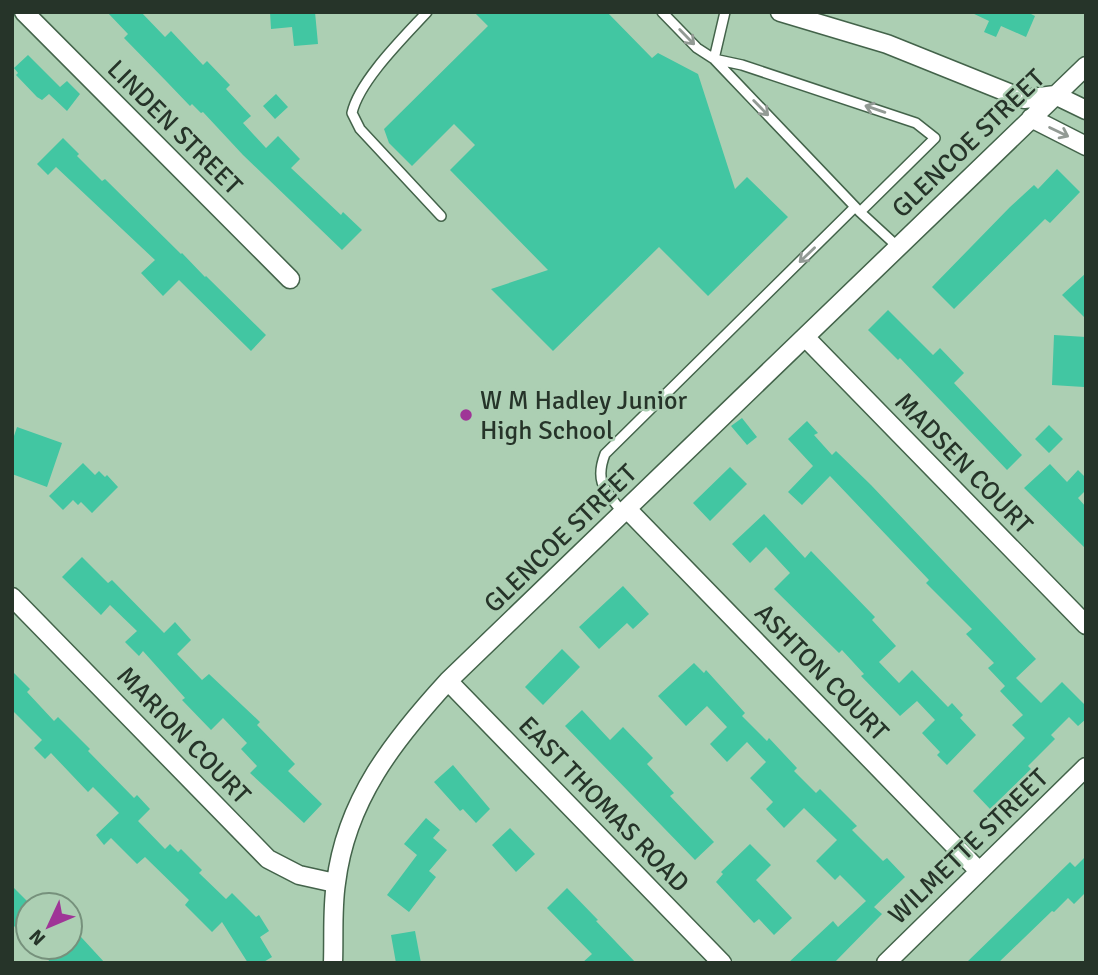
<svg xmlns="http://www.w3.org/2000/svg" width="1098" height="975" font-family="Signika,sans-serif">
	<rect width="100%" height="100%" fill="#accfb3"/>
	<path fill="#42c6a2" d="M 107,12 L 141,12 L 165,37 L 171,31 L 203,65 L 207,61 L 230,85 L 226,89 L 251,116 L 243,123 L 266,148 L 278,136 L 300,159 L 291,168 L 341,215 L 343,212 L 362,230 L 342,250 L 243,155 L 203,112 L 201,113 L 192,104 L 190,106 L 167,82 L 124,38 L 128,34 Z
		M 270,12 L 315,12 L 318,44 L 294,46 L 292,27 L 271,29 Z
		M 474,12 L 607,12 L 652,58 L 658,53 L 698,74 L 735,189 L 747,177 L 788,217 L 708,296 L 659,247 L 553,351 L 491,289 L 548,270 L 450,170 L 475,145 L 454,124 L 412,166 L 389,143 L 384,129 L 488,26 Z
		M 970,12 L 1027,12 L 1035,16 L 1026,37 L 1001,26 L 996,37 L 984,32 L 989,21 Z
		M 28,55 L 60,87 L 67,81 L 80,94 L 67,111 L 49,94 L 42,100 L 37,97 L 16,75 L 18,73 L 14,68 Z
		M 276,94 L 288,107 L 275,119 L 263,106 Z
		M 63,138 L 79,154 L 77,156 L 102,181 L 105,179 L 181,254 L 182,253 L 205,277 L 206,276 L 266,335 L 251,351 L 179,280 L 163,296 L 141,273 L 155,260 L 56,167 L 48,175 L 37,164 Z
		M 1057,169 L 1080,192 L 1050,223 L 1045,219 L 954,309 L 932,287 L 1010,207 L 1034,185 L 1038,189 Z
		M 1086,273 L 1086,319 L 1062,295 Z
		M 888,310 L 933,355 L 940,348 L 964,373 L 954,383 L 1022,455 L 1007,470 L 900,358 L 898,360 L 868,330 Z
		M 1054,335 L 1086,337 L 1084,387 L 1052,385 Z
		M 742,418 L 757,437 L 747,445 L 731,426 Z
		M 807,421 L 818,433 L 814,435 L 832,455 L 836,451 L 871,485 L 1036,659 L 1016,678 L 1041,703 L 1062,682 L 1086,706 L 1086,719 L 1078,726 L 1069,717 L 1051,735 L 1055,739 L 1028,766 L 1031,769 L 990,809 L 973,791 L 1025,738 L 1012,725 L 1023,715 L 1000,691 L 1005,686 L 988,668 L 994,663 L 966,634 L 972,629 L 926,583 L 929,580 L 830,476 L 802,505 L 788,492 L 813,466 L 788,439 Z
		M 1049,425 L 1063,439 L 1049,453 L 1035,439 Z
		M 17,427 L 62,443 L 47,487 L 12,474 L 12,442 Z
		M 83,463 L 95,475 L 99,471 L 105,477 L 107,475 L 118,487 L 92,513 L 81,502 L 78,505 L 73,500 L 63,510 L 49,496 Z
		M 1050,464 L 1067,482 L 1078,470 L 1086,478 L 1086,490 L 1078,498 L 1086,507 L 1086,549 L 1024,488 Z
		M 730,467 L 747,484 L 710,521 L 693,503 Z
		M 764,514 L 805,558 L 811,551 L 875,617 L 872,620 L 896,646 L 879,662 L 899,683 L 912,670 L 948,707 L 952,703 L 963,715 L 960,718 L 976,735 L 947,765 L 937,755 L 940,752 L 922,733 L 935,720 L 917,701 L 900,716 L 861,676 L 864,674 L 842,650 L 839,653 L 774,589 L 790,573 L 766,547 L 750,563 L 732,544 Z
		M 82,557 L 108,583 L 112,580 L 164,633 L 175,622 L 191,640 L 177,654 L 202,680 L 209,674 L 260,722 L 257,725 L 295,764 L 288,771 L 322,804 L 304,823 L 250,773 L 257,766 L 241,749 L 247,743 L 223,718 L 211,730 L 182,700 L 185,698 L 143,651 L 139,656 L 125,642 L 137,631 L 110,605 L 101,615 L 62,577 Z
		M 623,586 L 649,614 L 633,629 L 627,623 L 599,649 L 579,627 Z
		M 562,649 L 580,667 L 543,705 L 525,687 Z
		M 694,663 L 704,673 L 706,670 L 745,713 L 742,716 L 767,741 L 769,738 L 797,768 L 794,771 L 816,793 L 820,789 L 857,826 L 852,830 L 883,861 L 887,858 L 905,877 L 874,907 L 882,914 L 834,963 L 788,963 L 833,921 L 838,927 L 866,901 L 840,875 L 835,880 L 816,861 L 837,840 L 804,808 L 784,828 L 766,809 L 773,802 L 750,778 L 766,762 L 747,742 L 727,762 L 710,744 L 727,727 L 707,706 L 686,726 L 658,696 Z
		M 12,671 L 30,689 L 27,692 L 54,721 L 58,717 L 90,749 L 88,751 L 134,798 L 137,795 L 150,809 L 138,821 L 165,849 L 170,844 L 178,852 L 181,849 L 202,870 L 199,873 L 226,899 L 232,893 L 256,917 L 259,915 L 269,931 L 260,937 L 272,957 L 262,963 L 248,963 L 222,922 L 212,932 L 185,905 L 189,900 L 145,857 L 137,864 L 111,838 L 104,845 L 96,835 L 119,813 L 93,787 L 88,792 L 51,753 L 45,759 L 34,748 L 42,740 L 12,710 Z
		M 582,710 L 610,740 L 623,727 L 653,758 L 647,764 L 674,793 L 670,796 L 714,842 L 695,860 L 565,726 Z
		M 453,765 L 490,809 L 476,823 L 463,809 L 460,811 L 434,782 Z
		M 426,818 L 440,830 L 433,838 L 447,850 L 429,871 L 436,877 L 409,912 L 387,895 L 417,855 L 404,844 Z
		M 510,828 L 535,854 L 516,872 L 492,845 Z
		M 750,844 L 771,865 L 756,880 L 792,918 L 774,935 L 759,919 L 754,923 L 716,882 L 723,874 L 721,872 Z
		M 1086,856 L 1086,892 L 1074,904 L 1068,898 L 1054,912 L 1052,911 L 998,963 L 966,963 L 1070,862 L 1075,867 Z
		M 12,886 L 28,902 L 28,940 L 12,924 Z
		M 567,888 L 598,920 L 596,921 L 636,963 L 582,963 L 592,954 L 547,908 Z
		M 70,925 L 105,963 L 51,963 L 37,947 L 70,947 Z
		M 415,931 L 421,963 L 396,963 L 391,935 Z"/>
	<g fill="none" stroke-linecap="round" stroke-linejoin="round">
		<defs>
			<path id="lane" d="M 427,12 C 404,37 359,81 352,113 L 360,129 L 441,216
				M 662,12 L 697,48 L 714,59 L 860,212 L 898,247
				M 714,59 L 742,65 L 916,123 L 935,138 L 860,212
				M 714,59 L 725,12
				M 623,513 C 606,491 594,483 605,454 L 855,207"/>
			<path id="street" d="M 24,12 L 290,279
				M 780,12 L 887,44 L 1024,99 L 1055,95 L 1086,110
				M 1031,118 L 1086,146
				M 805,337 L 1086,625
				M 627,509 L 979,871
				M 12,597 L 268,859 L 299,875 L 335,883
				M 448,681 L 722,963
				M 333,963 C 334,936 332,909 336,883 C 346,800 394,740 448,681 L 1086,66
				M 886,963 L 1086,767"/>
		</defs>
		<use href="#lane" stroke="#43634a" stroke-width="12"/>
		<use href="#street" stroke="#43634a" stroke-width="21"/>
		<use href="#lane" stroke="#fff" stroke-width="9"/>
		<use href="#street" stroke="#fff" stroke-width="18"/>
	</g>
	<defs><path id="oneway-shaft" d="M-6 0H5M1.5-3L5.5 0L1.5 3" fill="none" stroke-width="1.6" stroke-linecap="round" stroke-linejoin="round" transform="scale(1.75)"/></defs>
	<g stroke="#929a94">
		<use href="#oneway-shaft" transform="translate(687 37) rotate(46)"/>
		<use href="#oneway-shaft" transform="translate(761 108) rotate(46)"/>
		<use href="#oneway-shaft" transform="translate(875 109) rotate(-161)"/>
		<use href="#oneway-shaft" transform="translate(1059 132) rotate(26)"/>
		<use href="#oneway-shaft" transform="translate(807 255) rotate(136)"/>
	</g>
	<circle fill="#9f3597" stroke="#accfb3" stroke-width="2.5" cx="466" cy="415" r="7"/>
	<g text-anchor="middle" stroke-width="5" stroke-linejoin="round" paint-order="stroke">
		<g font-size="26" fill="#263429" stroke="#accfb3">
			<text transform="translate(175 127) rotate(45)" y="9">LINDEN STREET</text>
			<text transform="translate(968 143) rotate(-44)" y="9">GLENCOE STREET</text>
			<text transform="translate(964 463) rotate(46)" y="9">MADSEN COURT</text>
			<text transform="translate(560 538) rotate(-44)" y="9">GLENCOE STREET</text>
			<text transform="translate(822 672) rotate(46)" y="9">ASHTON COURT</text>
			<text transform="translate(184 735) rotate(46)" y="9">MARION COURT</text>
			<text transform="translate(604 804) rotate(46)" y="9">EAST THOMAS ROAD</text>
			<text transform="translate(968 846) rotate(-44)" y="9">WILMETTE STREET</text>
		</g>
		<g font-size="26" fill="#263429" stroke="#accfb3" text-anchor="start">
			<text x="480" y="409">W M Hadley Junior<tspan x="480" dy="30">High School</tspan></text>
		</g>
	</g>
	<rect width="1098" height="975" fill="none" stroke="#263429" stroke-width="28"/>
	<g transform="translate(49 926) rotate(226)"><circle r="33" fill="#accfb3" stroke="#76917c" stroke-width="2"/>
	<path d="M0-5L12 26L0 18L-12 26Z" fill="#9f3597"/>
	<text y="-10" font-size="19" font-weight="bold" text-anchor="middle" fill="#263429">N</text>
	</g>
</svg>
